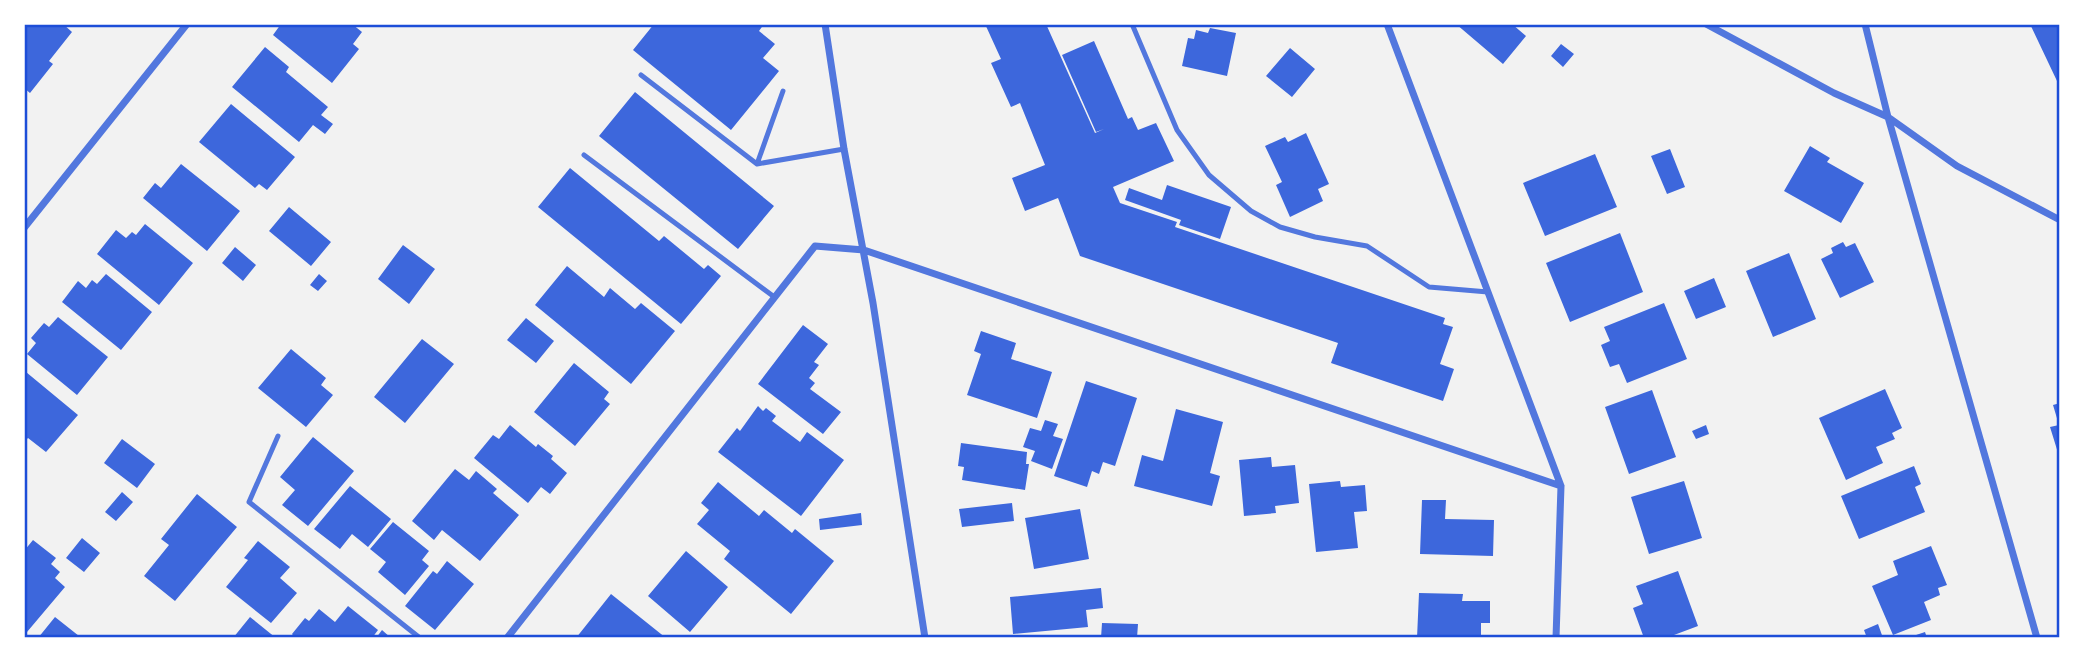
<svg xmlns="http://www.w3.org/2000/svg" width="2084" height="662" font-family="Helvetica,sans-serif">
	<rect width="100%" height="100%" fill="#f2f2f2"/>
	<path fill="#3d67dc" d="M 24,24 L 63,24 L 72,32 L 49,61 L 53,64 L 30,93 L 24,88 Z
		M 281,24 L 352,24 L 362,32 L 353,44 L 359,49 L 332,83 L 273,35 Z
		M 654,24 L 764,24 L 759,31 L 775,44 L 763,58 L 779,71 L 731,130 L 633,50 Z
		M 985,24 L 1046,24 L 1095,133 L 1104,129 L 1096,132 L 1062,55 L 1094,41 L 1128,119 L 1132,117 L 1138,130 L 1156,123 L 1174,161 L 1113,187 L 1120,203 L 1177,222 L 1175,227 L 1445,318 L 1443,324 L 1453,327 L 1440,364 L 1454,369 L 1443,401 L 1331,363 L 1338,343 L 1080,256 L 1058,198 L 1025,211 L 1012,178 L 1045,165 L 1020,103 L 1011,107 L 991,63 L 1001,59 Z
		M 1456,24 L 1512,24 L 1526,36 L 1503,64 Z
		M 2030,24 L 2060,24 L 2060,80 L 2057,81 Z
		M 1210,28 L 1236,33 L 1227,76 L 1182,66 L 1188,38 L 1194,39 L 1196,30 L 1208,33 Z
		M 1561,44 L 1574,54 L 1563,67 L 1551,56 Z
		M 265,47 L 289,67 L 286,72 L 328,107 L 321,115 L 333,124 L 325,134 L 313,125 L 299,142 L 232,87 Z
		M 1290,48 L 1315,69 L 1292,97 L 1266,76 Z
		M 635,92 L 774,206 L 738,249 L 599,136 Z
		M 231,104 L 295,157 L 267,190 L 259,184 L 255,188 L 199,142 Z
		M 1306,133 L 1329,184 L 1318,189 L 1323,201 L 1290,217 L 1276,185 L 1282,182 L 1265,146 L 1285,137 L 1288,142 Z
		M 1810,146 L 1830,158 L 1827,162 L 1864,183 L 1841,223 L 1784,191 Z
		M 1670,149 L 1685,187 L 1667,194 L 1651,156 Z
		M 1595,154 L 1617,207 L 1545,236 L 1523,183 Z
		M 181,164 L 240,211 L 207,251 L 143,198 L 155,183 L 161,188 Z
		M 570,168 L 659,241 L 664,236 L 704,269 L 708,265 L 721,276 L 681,324 L 538,207 Z
		M 1167,185 L 1231,207 L 1220,239 L 1179,225 L 1181,220 L 1125,200 L 1129,188 L 1162,200 Z
		M 289,207 L 331,242 L 311,266 L 269,231 Z
		M 145,224 L 193,263 L 159,305 L 97,254 L 116,230 L 126,238 L 132,232 L 136,235 Z
		M 1620,233 L 1643,292 L 1570,322 L 1546,263 Z
		M 1843,242 L 1846,247 L 1855,243 L 1874,282 L 1840,298 L 1821,259 L 1833,253 L 1831,248 Z
		M 403,245 L 435,269 L 409,304 L 378,279 Z
		M 235,247 L 256,265 L 243,281 L 222,263 Z
		M 1789,253 L 1816,319 L 1773,337 L 1746,271 Z
		M 567,266 L 604,297 L 610,288 L 635,309 L 641,303 L 675,331 L 631,384 L 535,305 Z
		M 106,274 L 152,312 L 121,350 L 62,302 L 78,281 L 86,288 L 92,280 L 97,284 Z
		M 319,274 L 327,281 L 318,291 L 310,285 Z
		M 1714,278 L 1726,307 L 1696,319 L 1684,291 Z
		M 1664,303 L 1687,359 L 1627,383 L 1619,364 L 1610,367 L 1601,345 L 1610,341 L 1604,327 Z
		M 58,317 L 108,357 L 77,395 L 27,354 L 36,343 L 31,338 L 44,323 L 49,327 Z
		M 526,318 L 554,341 L 536,363 L 507,340 Z
		M 803,325 L 828,344 L 814,362 L 819,365 L 809,378 L 815,383 L 810,389 L 841,412 L 823,434 L 758,384 Z
		M 981,331 L 1016,343 L 1011,359 L 1052,372 L 1037,418 L 967,395 L 981,354 L 974,351 Z
		M 422,339 L 454,364 L 405,423 L 374,397 Z
		M 291,349 L 326,378 L 321,385 L 333,395 L 306,427 L 258,388 Z
		M 574,363 L 609,392 L 604,399 L 610,404 L 575,446 L 534,412 Z
		M 26,372 L 78,415 L 46,452 L 28,438 L 24,442 L 24,374 Z
		M 1086,381 L 1137,398 L 1115,466 L 1103,462 L 1099,474 L 1092,471 L 1087,487 L 1054,476 Z
		M 1885,389 L 1902,428 L 1892,433 L 1895,439 L 1876,447 L 1883,463 L 1846,480 L 1819,418 Z
		M 1652,390 L 1676,457 L 1629,474 L 1605,407 Z
		M 2060,403 L 2060,456 L 2059,456 L 2050,427 L 2059,425 L 2053,405 Z
		M 758,406 L 763,411 L 766,408 L 776,416 L 772,421 L 800,442 L 807,432 L 844,460 L 801,516 L 718,452 L 737,428 L 740,431 Z
		M 1176,409 L 1223,422 L 1210,473 L 1220,476 L 1212,506 L 1134,486 L 1142,455 L 1163,461 Z
		M 1045,420 L 1058,424 L 1053,436 L 1063,439 L 1052,469 L 1031,461 L 1035,451 L 1023,447 L 1030,428 L 1041,431 Z
		M 510,425 L 536,447 L 538,444 L 553,456 L 551,459 L 567,473 L 550,494 L 541,487 L 528,503 L 474,458 L 493,435 L 499,439 Z
		M 1706,425 L 1709,434 L 1696,439 L 1692,431 Z
		M 313,437 L 354,471 L 308,526 L 282,505 L 295,490 L 280,477 Z
		M 122,439 L 155,464 L 137,488 L 104,463 Z
		M 961,443 L 1027,452 L 1026,464 L 1029,464 L 1025,490 L 962,480 L 964,467 L 958,466 Z
		M 1271,457 L 1272,467 L 1295,465 L 1299,503 L 1275,506 L 1276,513 L 1244,516 L 1239,460 Z
		M 1914,466 L 1921,484 L 1915,487 L 1925,512 L 1859,539 L 1841,496 Z
		M 455,469 L 469,480 L 476,471 L 497,489 L 493,493 L 519,515 L 480,561 L 442,530 L 434,540 L 412,521 Z
		M 1340,481 L 1341,487 L 1365,485 L 1367,511 L 1354,512 L 1358,548 L 1316,552 L 1309,484 Z
		M 1684,481 L 1702,538 L 1649,554 L 1631,497 Z
		M 718,482 L 759,516 L 764,510 L 792,533 L 795,529 L 834,561 L 791,614 L 724,559 L 730,551 L 697,524 L 709,510 L 701,503 Z
		M 350,486 L 391,519 L 368,547 L 352,534 L 340,549 L 314,529 Z
		M 122,492 L 133,502 L 116,521 L 105,512 Z
		M 197,494 L 237,527 L 175,601 L 144,576 L 169,545 L 161,539 Z
		M 1422,500 L 1446,500 L 1445,519 L 1494,520 L 1493,556 L 1420,554 Z
		M 1012,503 L 1014,521 L 962,527 L 959,509 Z
		M 1080,509 L 1089,559 L 1034,569 L 1025,518 Z
		M 861,513 L 862,525 L 820,530 L 819,519 Z
		M 393,522 L 429,551 L 422,560 L 429,566 L 405,595 L 378,572 L 386,562 L 370,549 Z
		M 82,538 L 100,553 L 84,572 L 66,558 Z
		M 33,540 L 56,558 L 51,564 L 60,572 L 55,578 L 65,587 L 27,632 L 24,629 L 24,551 Z
		M 258,541 L 290,567 L 280,578 L 297,593 L 271,623 L 226,587 L 248,560 L 244,558 Z
		M 1931,546 L 1947,585 L 1938,588 L 1940,595 L 1924,602 L 1931,620 L 1893,635 L 1872,586 L 1898,575 L 1893,561 Z
		M 686,551 L 728,587 L 690,632 L 648,596 Z
		M 447,561 L 474,584 L 435,630 L 405,606 L 433,571 L 437,574 Z
		M 1678,571 L 1698,626 L 1666,638 L 1644,638 L 1633,608 L 1643,604 L 1636,586 Z
		M 1101,588 L 1103,608 L 1086,610 L 1088,627 L 1013,634 L 1010,597 Z
		M 1419,593 L 1463,594 L 1462,601 L 1490,601 L 1490,623 L 1481,623 L 1481,638 L 1417,638 Z
		M 611,594 L 666,638 L 576,638 Z
		M 348,606 L 378,630 L 372,638 L 295,638 L 292,634 L 305,618 L 309,621 L 319,609 L 335,622 Z
		M 55,617 L 79,636 L 77,638 L 38,638 Z
		M 250,617 L 276,638 L 233,638 Z
		M 1102,623 L 1138,624 L 1137,638 L 1101,638 Z
		M 1878,624 L 1883,638 L 1867,638 L 1864,630 Z
		M 382,630 L 391,638 L 376,638 Z
		M 1925,632 L 1927,638 L 1910,638 L 1910,637 Z"/>
	<g fill="none" stroke-linecap="round" stroke-linejoin="round">
		<path stroke="#5277de" stroke-width="5" d="M 1132,24 L 1177,130 L 1209,175 L 1251,211 L 1280,227 L 1315,237 L 1367,246 L 1429,287 L 1488,292
			M 641,75 L 757,164 L 844,149
			M 584,155 L 773,296
			M 757,164 L 783,91
			M 278,436 L 249,502 L 420,638"/>
		<path stroke="#5277de" stroke-width="7" d="M 825,24 L 844,149 L 873,303 L 925,638
			M 1387,24 L 1561,486 L 1556,638
			M 1706,24 L 1834,93 L 1888,117 L 1957,166 L 2060,220
			M 1865,24 L 1888,117 L 2037,638
			M 24,228 L 187,24
			M 507,638 L 815,246 L 864,250 L 1561,486"/>
	</g>
	<rect width="2084" height="662" fill="none" stroke="#ffffff" stroke-width="52"/>
	<rect x="26" y="26" width="2032" height="610" fill="none" stroke="#1d4ed8" stroke-width="2.5"/>
</svg>
